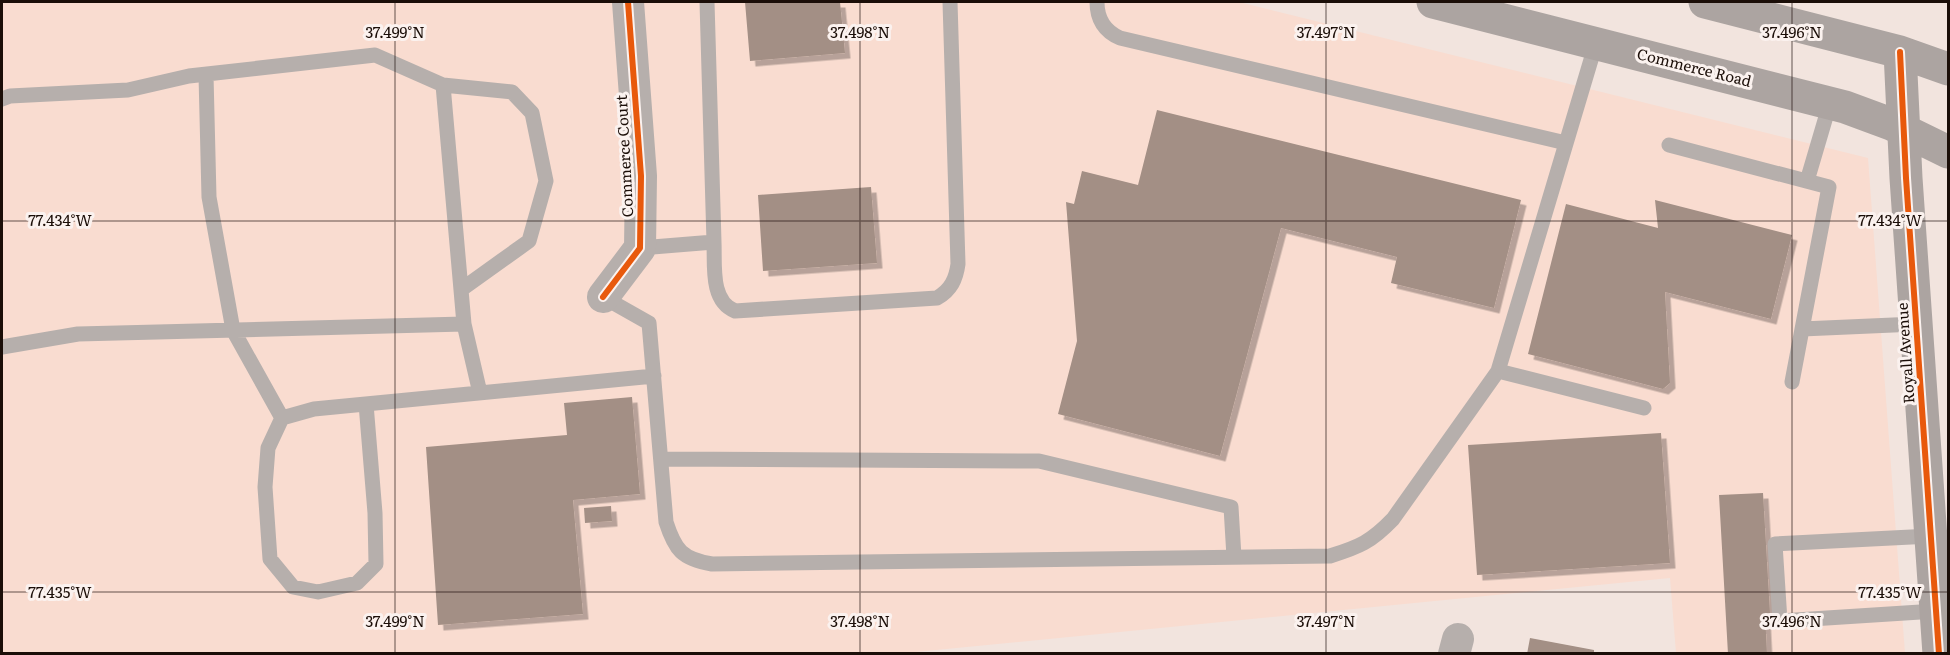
<svg xmlns="http://www.w3.org/2000/svg" width="1950" height="655" font-family="Literata,serif">
	<defs>
		<filter id="shadow"><feDropShadow dx="5.5" dy="5.5" stdDeviation="0" flood-color="#0004"/></filter>
	</defs>
	<rect width="100%" height="100%" fill="#f2e4de"/>
	<path fill="#f9dcd0" d="M 2,2 L 1239,2 L 1868,158 L 1905,653 L 1676,653 L 1670,578 L 895,654 L 2,653 Z"/>
	<path fill="#a38f85" filter="url(#shadow)" d="M 745,2 L 840,2 L 845,53 L 750,61 Z
		M 1157,110 L 1521,200 L 1494,308 L 1391,283 L 1397,257 L 1281,228 L 1220,456 L 1058,414 L 1077,341 L 1066,202 L 1074,204 L 1082,171 L 1138,185 Z
		M 871,187 L 877,263 L 763,271 L 758,195 Z
		M 1655,200 L 1792,235 L 1771,319 L 1665,292 L 1670,383 L 1663,389 L 1528,354 L 1566,204 L 1658,228 Z
		M 632,397 L 640,494 L 573,500 L 583,614 L 438,625 L 426,447 L 567,435 L 564,403 Z
		M 1661,433 L 1670,563 L 1477,575 L 1468,445 Z
		M 1763,493 L 1770,613 L 1765,613 L 1767,654 L 1728,654 L 1719,495 Z
		M 611,506 L 612,521 L 585,523 L 584,508 Z
		M 1530,638 L 1594,650 L 1594,654 L 1527,654 Z"/>
	<g fill="none" stroke-linecap="round" stroke-linejoin="round">
		<path stroke="#b6afac" stroke-width="15" d="M 1097,2 C 1097,19 1104,31 1120,38 L 1566,143
			M 206,75 L 209,197 L 233,330 L 282,418
			M 443,85 L 512,92 L 532,113 L 546,181 L 529,241 L 462,289
			M 2,99 L 10,96 L 128,90 L 189,76 L 375,55 L 443,85 L 464,324 L 480,393
			M 1669,145 L 1829,187 L 1792,382
			M 1807,181 L 1830,103
			M 714,242 C 715,265 710,301 735,311 L 937,298 C 951,290 956,279 958,264 L 950,2
			M 640,248 L 714,242 L 707,2
			M 603,297 L 649,323 L 666,522 C 675,550 682,559 712,564 L 1330,556 C 1359,547 1371,542 1393,519 L 1498,371 L 1596,43
			M 1802,329 L 1916,324
			M 2,347 L 78,334 L 464,324
			M 1498,371 L 1644,408
			M 366,404 L 375,513 L 376,564 L 357,583 L 318,592 L 293,587 L 270,559 L 265,487 L 268,448 L 282,418 L 314,409 L 654,376
			M 661,459 L 1039,461 L 1231,507 L 1234,557
			M 1931,536 L 1775,544 L 1780,621 L 1936,611"/>
		<path stroke="#b6afac" stroke-width="32" d="M 603,297 L 640,248 L 641,176 L 628,2
			M 1454,654 L 1458,639"/>
		<path stroke="#aca4a1" stroke-width="33" d="M 1433,2 L 1845,107 L 1891,124 L 1948,152
			M 1705,2 L 1900,52 L 1948,69
			M 1900,52 L 1906,178 L 1939,654"/>
		<defs>
			<path id="cycleway" d="M 1900,52 L 1906,178 L 1939,654
				M 603,297 L 640,248 L 641,176 L 628,2"/>
		</defs>
		<use href="#cycleway" stroke="#fbf2ef" stroke-width="10"/>
		<use href="#cycleway" stroke="#e8590c" stroke-width="6"/>
	</g>
	<path fill="none" stroke="#1b0e08" stroke-width="1.5" stroke-opacity="0.45" d="M 395,2 L 395,654M 860,2 L 860,654M 1326,2 L 1326,654M 1792,2 L 1792,654M 2,221 L 1948,221M 2,592 L 1948,592"/>
	<g text-anchor="middle" stroke-width="6" stroke-linejoin="round" paint-order="stroke">
		<g font-size="15" fill="#1b0e08" stroke="#fbf2ef">
			<text transform="translate(1694 68) rotate(14)" y="5">Commerce Road</text>
			<text transform="translate(625 156) rotate(-93)" y="5">Commerce Court</text>
			<text transform="translate(1906 353) rotate(-94)" y="5">Royall Avenue</text>
		</g>
	</g>
	<g font-size="15" text-anchor="middle" fill="#1b0e08" stroke="#fbf2ef" stroke-width="6" stroke-linejoin="round" paint-order="stroke">
		<text x="395" y="38">37.499°N</text>
		<text x="860" y="38">37.498°N</text>
		<text x="1326" y="38">37.497°N</text>
		<text x="1792" y="38">37.496°N</text>
		<text x="1890" y="226">77.434°W</text>
		<text x="60" y="226">77.434°W</text>
		<text x="1890" y="598">77.435°W</text>
		<text x="60" y="598">77.435°W</text>
		<text x="395" y="627">37.499°N</text>
		<text x="860" y="627">37.498°N</text>
		<text x="1326" y="627">37.497°N</text>
		<text x="1792" y="627">37.496°N</text>
	</g>
	<rect width="1950" height="655" fill="none" stroke="#1b0e08" stroke-width="6"/>
</svg>
